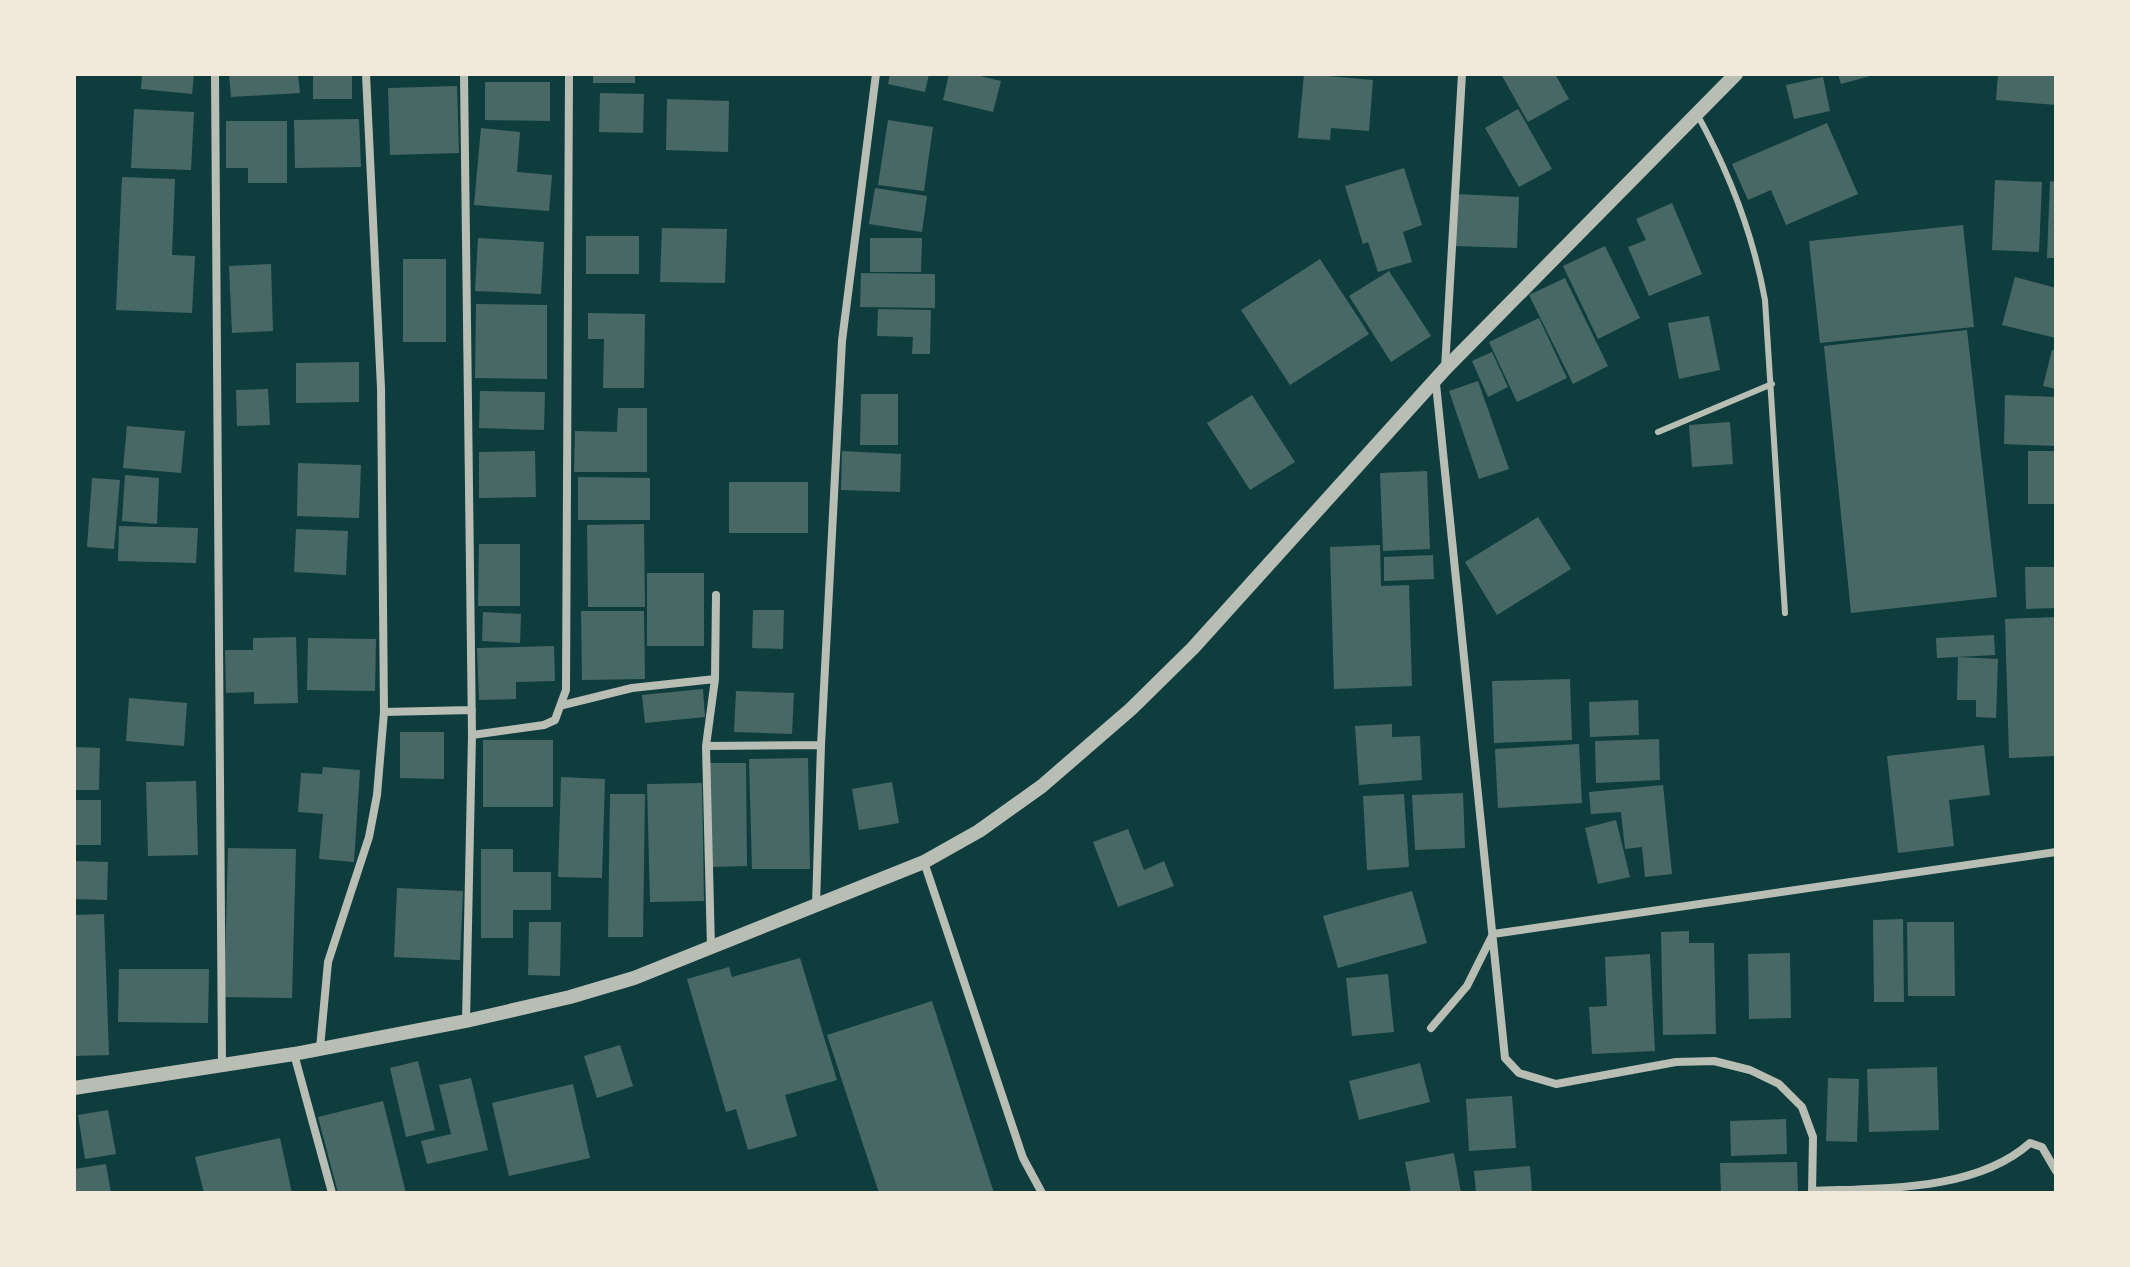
<svg xmlns="http://www.w3.org/2000/svg" width="2130" height="1267" font-family="Arial,sans-serif">
	<rect width="100%" height="100%" fill="#0f3d3e"/>
	<path fill="#486865" d="M 142,74 L 194,74 L 192,94 L 141,89 Z
		M 229,74 L 298,74 L 300,93 L 231,97 Z
		M 313,74 L 352,74 L 352,99 L 313,99 Z
		M 593,74 L 635,74 L 635,83 L 593,83 Z
		M 890,74 L 929,74 L 925,92 L 888,84 Z
		M 949,74 L 972,74 L 1001,81 L 993,112 L 943,100 Z
		M 1304,74 L 1373,80 L 1369,131 L 1331,128 L 1330,140 L 1298,138 Z
		M 1501,74 L 1555,74 L 1569,99 L 1528,122 Z
		M 1838,74 L 1874,74 L 1874,75 L 1841,84 Z
		M 1998,74 L 2056,74 L 2056,105 L 1996,100 Z
		M 1823,77 L 1830,111 L 1794,119 L 1786,85 Z
		M 485,82 L 550,82 L 550,121 L 485,120 Z
		M 457,86 L 459,153 L 390,155 L 388,88 Z
		M 600,93 L 644,94 L 643,133 L 599,132 Z
		M 667,99 L 729,101 L 728,152 L 666,150 Z
		M 134,109 L 194,112 L 191,170 L 131,168 Z
		M 1518,109 L 1552,169 L 1519,187 L 1485,128 Z
		M 359,119 L 361,167 L 295,168 L 294,120 Z
		M 888,120 L 933,127 L 924,191 L 878,185 Z
		M 226,121 L 287,121 L 287,183 L 248,183 L 248,168 L 226,168 Z
		M 1827,123 L 1858,194 L 1786,225 L 1771,190 L 1748,200 L 1732,164 Z
		M 481,128 L 520,132 L 517,172 L 552,175 L 549,211 L 474,205 Z
		M 1404,168 L 1422,225 L 1403,232 L 1412,262 L 1378,272 L 1368,242 L 1363,244 L 1345,186 Z
		M 122,177 L 175,179 L 172,255 L 195,256 L 192,313 L 116,310 Z
		M 1995,180 L 2042,182 L 2039,252 L 1992,250 Z
		M 2050,181 L 2056,182 L 2056,258 L 2047,258 Z
		M 875,188 L 927,196 L 922,232 L 869,224 Z
		M 1456,194 L 1519,197 L 1517,248 L 1454,246 Z
		M 1672,203 L 1702,274 L 1649,296 L 1628,247 L 1646,240 L 1636,219 Z
		M 1963,225 L 1974,327 L 1820,343 L 1809,241 Z
		M 662,228 L 727,229 L 725,283 L 660,282 Z
		M 586,236 L 639,236 L 639,274 L 586,274 Z
		M 478,238 L 544,242 L 541,294 L 475,291 Z
		M 870,238 L 922,238 L 921,272 L 870,272 Z
		M 1605,246 L 1640,318 L 1598,339 L 1563,266 Z
		M 403,259 L 446,259 L 446,342 L 403,342 Z
		M 1320,259 L 1369,334 L 1290,385 L 1241,310 Z
		M 271,264 L 273,331 L 232,333 L 229,266 Z
		M 1389,271 L 1431,336 L 1391,362 L 1349,296 Z
		M 861,273 L 935,274 L 935,308 L 860,307 Z
		M 2015,277 L 2056,288 L 2056,338 L 2002,325 Z
		M 1565,278 L 1608,366 L 1573,384 L 1529,295 Z
		M 476,304 L 547,305 L 547,379 L 475,378 Z
		M 878,309 L 931,310 L 930,354 L 912,354 L 913,337 L 877,336 Z
		M 588,313 L 645,314 L 644,388 L 603,388 L 604,339 L 588,339 Z
		M 1709,316 L 1720,370 L 1679,379 L 1668,323 Z
		M 1539,318 L 1567,378 L 1517,402 L 1489,342 Z
		M 1967,330 L 1997,597 L 1851,613 L 1824,346 Z
		M 2052,350 L 2056,350 L 2056,389 L 2043,386 Z
		M 1492,352 L 1508,387 L 1488,397 L 1472,361 Z
		M 359,362 L 359,402 L 296,403 L 296,363 Z
		M 1478,381 L 1509,469 L 1479,479 L 1449,391 Z
		M 268,389 L 270,425 L 237,426 L 236,390 Z
		M 480,391 L 545,392 L 544,430 L 479,428 Z
		M 861,394 L 898,394 L 898,445 L 860,445 Z
		M 1252,395 L 1295,462 L 1250,490 L 1207,423 Z
		M 2005,395 L 2056,397 L 2056,446 L 2004,444 Z
		M 618,408 L 647,408 L 647,472 L 574,472 L 575,431 L 617,432 Z
		M 1730,422 L 1733,464 L 1692,467 L 1689,425 Z
		M 127,426 L 185,431 L 181,473 L 123,468 Z
		M 535,451 L 536,497 L 479,498 L 479,452 Z
		M 842,451 L 901,454 L 900,492 L 841,490 Z
		M 2028,451 L 2056,451 L 2056,504 L 2028,504 Z
		M 298,463 L 361,465 L 359,518 L 297,516 Z
		M 1427,471 L 1430,549 L 1383,551 L 1380,473 Z
		M 125,475 L 159,478 L 157,524 L 122,521 Z
		M 578,477 L 650,478 L 650,520 L 578,520 Z
		M 92,478 L 120,480 L 114,549 L 87,547 Z
		M 729,482 L 808,482 L 808,533 L 729,533 Z
		M 1538,517 L 1571,569 L 1497,615 L 1465,562 Z
		M 644,524 L 645,607 L 588,607 L 587,525 Z
		M 119,526 L 198,528 L 196,563 L 118,561 Z
		M 296,529 L 348,531 L 346,575 L 294,572 Z
		M 479,544 L 520,544 L 520,606 L 478,606 Z
		M 1380,545 L 1381,586 L 1409,585 L 1412,686 L 1334,689 L 1330,547 Z
		M 1433,555 L 1434,579 L 1384,581 L 1384,557 Z
		M 2025,567 L 2056,567 L 2056,608 L 2026,609 Z
		M 647,573 L 704,573 L 704,646 L 647,646 Z
		M 753,610 L 784,610 L 783,649 L 752,648 Z
		M 581,611 L 644,611 L 645,679 L 582,680 Z
		M 483,612 L 521,614 L 520,643 L 482,641 Z
		M 2056,617 L 2056,756 L 2009,758 L 2005,619 Z
		M 1994,635 L 1995,655 L 1937,658 L 1936,638 Z
		M 296,637 L 298,703 L 254,704 L 254,692 L 226,693 L 225,650 L 253,650 L 253,638 Z
		M 308,638 L 376,639 L 375,691 L 307,690 Z
		M 554,646 L 555,681 L 516,682 L 516,699 L 479,700 L 477,648 Z
		M 1958,657 L 1998,659 L 1996,718 L 1976,717 L 1976,700 L 1957,700 Z
		M 1570,679 L 1572,740 L 1494,743 L 1492,681 Z
		M 703,689 L 705,717 L 645,723 L 642,695 Z
		M 736,691 L 794,693 L 792,734 L 734,732 Z
		M 129,698 L 187,703 L 184,746 L 126,741 Z
		M 1638,700 L 1639,735 L 1590,737 L 1589,702 Z
		M 1392,724 L 1392,737 L 1420,736 L 1422,780 L 1359,785 L 1355,726 Z
		M 400,732 L 444,732 L 444,779 L 400,778 Z
		M 1659,739 L 1660,780 L 1596,783 L 1595,741 Z
		M 483,740 L 553,740 L 553,807 L 483,807 Z
		M 1579,744 L 1582,803 L 1498,808 L 1495,749 Z
		M 1984,745 L 1990,795 L 1949,800 L 1954,846 L 1898,853 L 1887,756 Z
		M 74,747 L 100,748 L 99,790 L 74,790 Z
		M 808,758 L 810,869 L 752,869 L 749,759 Z
		M 709,763 L 746,763 L 747,866 L 711,867 Z
		M 323,767 L 360,770 L 354,862 L 319,859 L 323,814 L 298,812 L 301,773 L 322,774 Z
		M 561,777 L 605,779 L 602,878 L 558,877 Z
		M 196,781 L 198,855 L 148,856 L 146,782 Z
		M 892,782 L 899,823 L 859,830 L 852,789 Z
		M 702,783 L 704,901 L 650,902 L 647,784 Z
		M 1663,785 L 1672,874 L 1645,877 L 1642,847 L 1625,849 L 1621,812 L 1591,814 L 1589,792 Z
		M 1463,793 L 1465,848 L 1415,850 L 1412,795 Z
		M 610,794 L 645,794 L 643,937 L 608,937 Z
		M 1404,794 L 1409,867 L 1367,870 L 1363,796 Z
		M 74,800 L 101,800 L 101,845 L 74,845 Z
		M 1616,820 L 1630,877 L 1598,884 L 1585,828 Z
		M 1128,829 L 1144,870 L 1164,861 L 1174,886 L 1118,907 L 1093,842 Z
		M 228,848 L 296,849 L 292,998 L 224,997 Z
		M 481,849 L 513,849 L 513,872 L 551,872 L 551,910 L 513,910 L 513,938 L 481,938 Z
		M 74,861 L 108,862 L 107,900 L 74,899 Z
		M 397,888 L 463,891 L 460,960 L 394,957 Z
		M 1412,891 L 1427,943 L 1338,968 L 1323,916 Z
		M 104,914 L 109,1055 L 74,1056 L 74,915 Z
		M 1903,919 L 1904,1002 L 1874,1002 L 1873,920 Z
		M 529,922 L 561,922 L 560,976 L 528,975 Z
		M 1907,922 L 1954,922 L 1955,996 L 1908,996 Z
		M 1689,931 L 1689,943 L 1714,943 L 1716,1034 L 1663,1035 L 1661,932 Z
		M 1790,953 L 1791,1018 L 1749,1019 L 1748,954 Z
		M 1650,954 L 1655,1051 L 1592,1054 L 1589,1007 L 1607,1006 L 1605,957 Z
		M 800,958 L 837,1080 L 785,1095 L 797,1136 L 748,1150 L 736,1109 L 726,1112 L 687,979 L 729,967 L 732,977 Z
		M 119,969 L 209,969 L 208,1023 L 118,1022 Z
		M 1388,974 L 1394,1032 L 1352,1036 L 1346,978 Z
		M 932,1001 L 994,1193 L 879,1193 L 827,1035 Z
		M 620,1045 L 633,1086 L 597,1098 L 584,1056 Z
		M 418,1061 L 435,1130 L 406,1137 L 390,1068 Z
		M 1420,1063 L 1430,1102 L 1359,1120 L 1349,1081 Z
		M 1937,1067 L 1939,1130 L 1869,1132 L 1867,1069 Z
		M 471,1078 L 488,1150 L 427,1164 L 421,1141 L 451,1134 L 439,1085 Z
		M 1828,1078 L 1859,1079 L 1857,1142 L 1826,1141 Z
		M 573,1084 L 590,1158 L 509,1176 L 492,1103 Z
		M 1512,1096 L 1516,1148 L 1469,1151 L 1466,1099 Z
		M 383,1101 L 406,1193 L 338,1193 L 318,1117 Z
		M 108,1110 L 116,1154 L 85,1159 L 78,1115 Z
		M 1786,1119 L 1787,1154 L 1731,1156 L 1730,1121 Z
		M 280,1138 L 292,1193 L 204,1193 L 195,1157 Z
		M 1454,1153 L 1461,1193 L 1411,1193 L 1405,1162 Z
		M 1797,1162 L 1798,1193 L 1721,1193 L 1720,1163 Z
		M 106,1164 L 111,1193 L 74,1193 L 74,1169 Z
		M 1530,1166 L 1532,1193 L 1476,1193 L 1474,1171 Z"/>
	<g fill="none" stroke-linecap="round" stroke-linejoin="round">
		<path stroke="#b8beb3" stroke-width="6" d="M 1697,114 C 1729,172 1753,234 1765,300 L 1785,613
			M 1658,432 L 1772,384"/>
		<path stroke="#b8beb3" stroke-width="8" d="M 215,74 L 222,1065
			M 464,74 L 472,735 L 466,1021
			M 1445,368 L 1462,74
			M 1436,384 L 1505,1058 L 1519,1073 L 1556,1084 L 1676,1062 L 1714,1061 L 1750,1070 L 1779,1084 L 1802,1107 L 1813,1137 L 1812,1193
			M 563,705 L 632,688 L 715,679
			M 384,712 L 472,710
			M 472,735 L 544,725 L 555,720 L 566,690 L 569,74
			M 706,746 L 715,679 L 716,595
			M 924,862 L 1023,1158 L 1042,1193
			M 816,905 L 821,745
			M 711,948 L 706,746 L 821,745 L 842,341 L 876,74
			M 1431,1028 L 1467,986 L 1493,934 L 2056,852
			M 320,1048 L 328,962 L 369,837 L 377,795 L 384,712 L 381,388 L 366,74
			M 294,1054 L 332,1193
			M 1812,1191 C 1881,1188 1975,1192 2030,1143 L 2042,1147 L 2056,1171"/>
		<path stroke="#b8beb3" stroke-width="14" d="M 74,1088 L 294,1054 L 466,1021 L 570,997 L 634,978 L 924,862 L 979,831 L 1042,786 L 1131,709 L 1193,648 L 1445,369 L 1736,74"/>
	</g>
	<rect width="2130" height="1267" fill="none" stroke="#f1e9da" stroke-width="152"/>
</svg>
